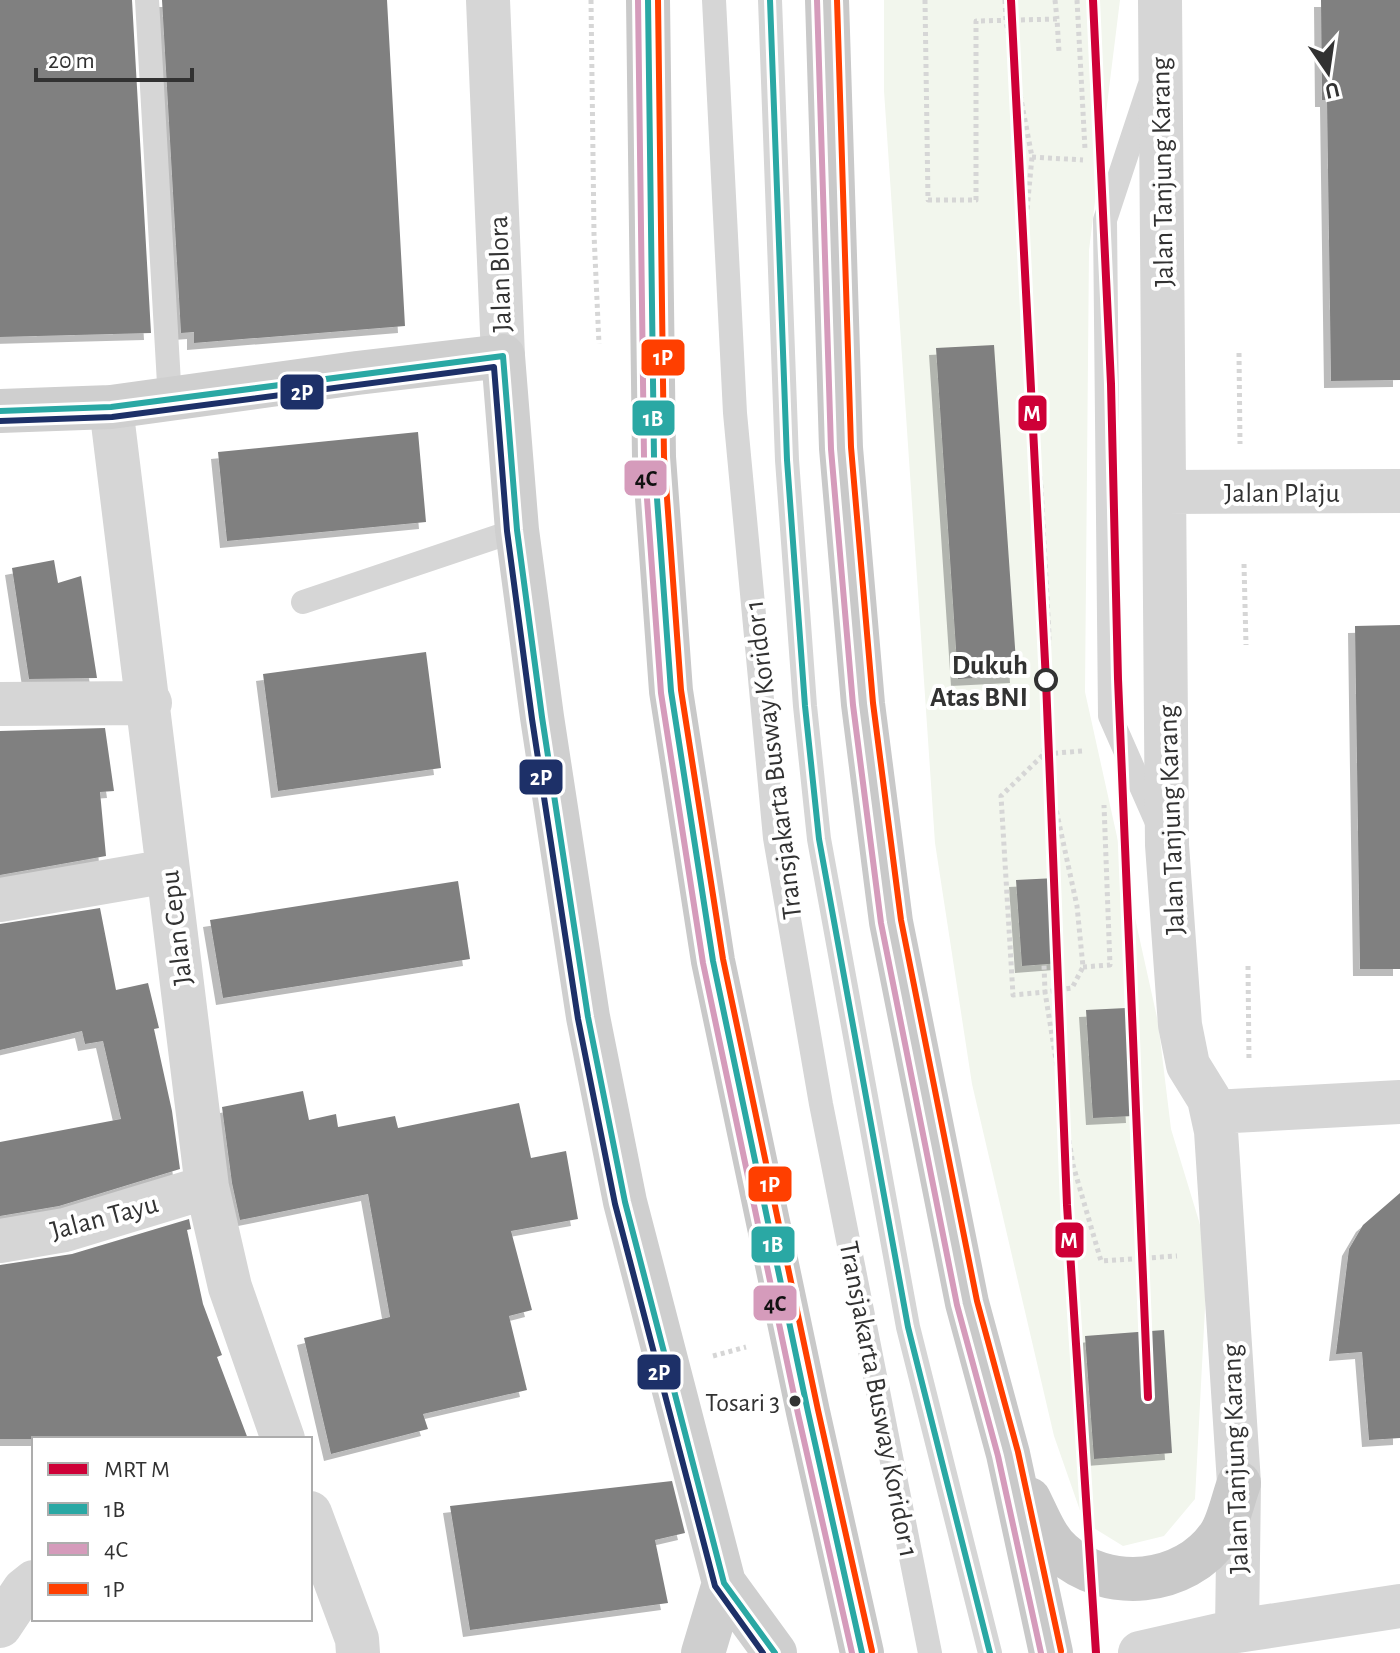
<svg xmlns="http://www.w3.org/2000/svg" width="1400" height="1653" font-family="'Alegreya Sans',sans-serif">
	<defs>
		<filter id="shadow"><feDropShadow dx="-7" dy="7" stdDeviation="0" flood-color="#0004"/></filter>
	</defs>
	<rect width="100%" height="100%" fill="#fff"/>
	<path fill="#f2f6ed" d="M 884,0 L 1120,0 L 1089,250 L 1085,692 L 1158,1022 L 1171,1129 L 1208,1251 L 1195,1499 L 1164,1536 L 1123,1546 L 1084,1522 L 1054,1436 L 972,1084 L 935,843 L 884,91 Z"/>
	<path fill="#808080" filter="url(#shadow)" d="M 0,0 L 132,0 L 151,333 L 0,337 Z
		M 162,0 L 387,0 L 405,326 L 194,343 L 194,332 L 181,333 Z
		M 1321,0 L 1400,0 L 1400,380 L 1331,381 L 1327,100 L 1322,100 Z
		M 994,345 L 1017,676 L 958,679 L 936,348 Z
		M 418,432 L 426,522 L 227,541 L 218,452 Z
		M 54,560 L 58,583 L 81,576 L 97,678 L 29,679 L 12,568 Z
		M 1400,625 L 1400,969 L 1360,969 L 1355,626 Z
		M 426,652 L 441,768 L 278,791 L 263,674 Z
		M 105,728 L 114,791 L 100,792 L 106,856 L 0,875 L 0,731 Z
		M 1056,878 L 1061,963 L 1022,966 L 1016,880 Z
		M 458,881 L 470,959 L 223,998 L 210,920 Z
		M 100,908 L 116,990 L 148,983 L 159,1028 L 154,1029 L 172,1111 L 180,1169 L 59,1206 L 0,1216 L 0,1142 L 121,1119 L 103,1041 L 85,1044 L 82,1031 L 0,1050 L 0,924 Z
		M 1126,1008 L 1133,1116 L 1093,1118 L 1086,1010 Z
		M 303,1091 L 309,1120 L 336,1114 L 338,1127 L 395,1116 L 398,1128 L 519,1103 L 531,1158 L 566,1151 L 578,1219 L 511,1231 L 532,1310 L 509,1316 L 527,1390 L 423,1414 L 428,1429 L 331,1454 L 304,1338 L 390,1317 L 368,1194 L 240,1220 L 232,1183 L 222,1107 Z
		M 1400,1193 L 1400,1438 L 1369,1440 L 1362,1352 L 1336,1354 L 1349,1249 L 1363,1225 Z
		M 189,1219 L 191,1229 L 187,1230 L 203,1304 L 222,1355 L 217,1357 L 248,1439 L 0,1439 L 0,1265 L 72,1254 Z
		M 1164,1330 L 1172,1453 L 1094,1459 L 1085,1336 Z
		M 672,1481 L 685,1533 L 655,1540 L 668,1603 L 470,1630 L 450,1506 Z"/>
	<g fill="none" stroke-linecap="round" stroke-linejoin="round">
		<path stroke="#d6d6d6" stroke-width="5" stroke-dasharray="4 4" stroke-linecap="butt" d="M 591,0 L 594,234 L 599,344
			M 925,0 L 928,200 L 976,200 L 976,21 L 1057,19 L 1059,52
			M 1005,0 L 1006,21 L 1032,157 L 1025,231 L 1027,343 L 1041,488 L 1049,635 L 1044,754 L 1077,906 L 1083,967 L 1072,988 L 1045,992 L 1044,965
			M 1055,0 L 1057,19
			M 1077,0 L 1085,149
			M 1032,157 L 1083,160
			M 1239,353 L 1240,444
			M 1244,564 L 1246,645
			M 1082,751 L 1044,754 L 1001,796 L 1013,995 L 1045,992 L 1073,1165 L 1101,1261 L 1177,1256
			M 1248,966 L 1249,1061
			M 1083,967 L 1110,965 L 1104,805
			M 713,1356 L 746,1347"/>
		<path stroke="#d6d6d6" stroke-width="24" d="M 147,0 L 170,401
			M 714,0 L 735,413 L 775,838 L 821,1104 L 930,1653
			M 770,0 L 787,460 L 805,706 L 819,839 L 908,1327 L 990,1653
			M 1149,87 L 1105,220 L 1110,716 L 1158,825
			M 303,602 L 517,530"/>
		<path stroke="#d6d6d6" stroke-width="44" d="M 488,0 L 503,356
			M 1160,0 L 1167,845 L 1180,1025 L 1188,1065 L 1209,1099 L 1216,1131 L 1239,1483 L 1237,1631
			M 111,407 L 207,1187 L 230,1287 L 283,1439
			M 1164,492 L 1400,491
			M 0,704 L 150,703
			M 0,900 L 168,871
			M 1214,1112 L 1400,1102
			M 0,1241 L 65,1230 L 207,1187
			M 310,1513 L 357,1639 L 358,1653
			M 0,1626 L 24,1590 L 34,1582
			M 1140,1653 L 1237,1631 L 1400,1606"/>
		<path stroke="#cfcfcf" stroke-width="44" d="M 0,411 L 111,407 L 357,373 L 503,356 L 517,530 L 542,717 L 588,1017 L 625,1202 L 724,1583 L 775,1653
			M 703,1653 L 724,1583"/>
		<path stroke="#c9c9c9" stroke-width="44" d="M 648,0 L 654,457 L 671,691 L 713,961 L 808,1412 L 862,1653
			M 827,0 L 841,448 L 863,704 L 891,922 L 967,1303 L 1008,1454 L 1051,1653
			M 1029,1499 C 1038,1517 1046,1539 1061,1552 C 1106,1593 1185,1587 1220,1535 C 1229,1521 1233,1499 1239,1483"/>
		<defs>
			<path id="bus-1" d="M 648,0 L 654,457 L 671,691 L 713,961 L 808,1412 L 862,1653
				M 770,0 L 787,460 L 805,706 L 819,839 L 908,1327 L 990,1653
				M 0,411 L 111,407 L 503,356 L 517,530 L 542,717 L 588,1017 L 625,1202 L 724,1583 L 775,1653"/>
			<path id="bus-2" d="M 638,0 L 644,457 L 661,693 L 703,963 L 798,1414 L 852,1653
				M 817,0 L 831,449 L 853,705 L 881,923 L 957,1305 L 998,1456 L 1041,1653"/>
			<path id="bus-3" d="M 658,0 L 664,457 L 681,690 L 723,959 L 818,1410 L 872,1651
				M 837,0 L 851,447 L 873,703 L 901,920 L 977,1301 L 1018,1452 L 1061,1651"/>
			<path id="bus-4" d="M 0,421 L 112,417 L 494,367 L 507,531 L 532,719 L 578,1019 L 615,1204 L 715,1586 L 763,1653"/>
		</defs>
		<use href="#bus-1" stroke="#fff" stroke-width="12"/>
		<use href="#bus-2" stroke="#fff" stroke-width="12"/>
		<use href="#bus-3" stroke="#fff" stroke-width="12"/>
		<use href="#bus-4" stroke="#fff" stroke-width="12"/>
		<use href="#bus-1" stroke="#2aa8a4" stroke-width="6"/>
		<use href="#bus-2" stroke="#d59bbb" stroke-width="6"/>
		<use href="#bus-3" stroke="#ff3f00" stroke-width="6"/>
		<use href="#bus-4" stroke="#1d3068" stroke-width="6"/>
		<defs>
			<path id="metro-1" d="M 1011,0 L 1046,681 L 1067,1205 L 1096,1653
				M 1093,0 L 1111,384 L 1118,679 L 1148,1397"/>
		</defs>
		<use href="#metro-1" stroke="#fff" stroke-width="14"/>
		<use href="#metro-1" stroke="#ce0037" stroke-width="8"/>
	</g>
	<circle fill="#fff" stroke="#323232" stroke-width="4" cx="1046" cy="680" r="10"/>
	<circle fill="#323232" stroke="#fff" stroke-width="3" cx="795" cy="1401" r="7"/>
	<g text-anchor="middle" stroke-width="8" stroke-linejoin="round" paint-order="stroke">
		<g font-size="26" fill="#323232" stroke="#fff" text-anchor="end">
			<text x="780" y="1411">Tosari 3</text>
		</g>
		<g font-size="28" fill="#323232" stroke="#fff">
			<text transform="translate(1161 172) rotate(-91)" y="10">Jalan Tanjung Karang</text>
			<text transform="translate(499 274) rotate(-92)" y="10">Jalan Blora</text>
			<text x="1282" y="502">Jalan Plaju</text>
			<text transform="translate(772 760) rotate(-97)" y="10">Transjakarta Busway Koridor 1</text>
			<text transform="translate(1170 820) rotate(-92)" y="10">Jalan Tanjung Karang</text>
			<text transform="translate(175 928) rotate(-97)" y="10">Jalan Cepu</text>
			<text transform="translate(104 1216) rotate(-15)" y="10">Jalan Tayu</text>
			<text transform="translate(880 1399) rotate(79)" y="10">Transjakarta Busway Koridor 1</text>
			<text transform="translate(1234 1459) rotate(-92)" y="10">Jalan Tanjung Karang</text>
		</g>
		<g font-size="28" font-weight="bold" fill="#323232" stroke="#fff" text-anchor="end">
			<text x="1028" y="674">Dukuh<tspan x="1028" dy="32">Atas BNI</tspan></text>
		</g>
	</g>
	<g stroke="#fff" stroke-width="3">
		<rect x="640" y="338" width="46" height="39" rx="8" fill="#ff3f00"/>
		<rect x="279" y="373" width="46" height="38" rx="8" fill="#1d3068"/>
		<rect x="1017" y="394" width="31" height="38" rx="8" fill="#ce0037"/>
		<rect x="631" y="399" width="45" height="38" rx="8" fill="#2aa8a4"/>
		<rect x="623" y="459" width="45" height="38" rx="8" fill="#d59bbb"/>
		<rect x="518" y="758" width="46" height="38" rx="8" fill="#1d3068"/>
		<rect x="747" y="1165" width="46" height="38" rx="8" fill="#ff3f00"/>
		<rect x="1054" y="1221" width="31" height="38" rx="8" fill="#ce0037"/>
		<rect x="750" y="1225" width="46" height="39" rx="8" fill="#2aa8a4"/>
		<rect x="752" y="1284" width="46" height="38" rx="8" fill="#d59bbb"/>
		<rect x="636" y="1353" width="46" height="38" rx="8" fill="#1d3068"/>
	</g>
	<g font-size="22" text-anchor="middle" font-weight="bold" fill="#fff">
		<text x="663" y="365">1P</text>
		<text x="302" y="400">2P</text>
		<text x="1032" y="421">M</text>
		<text x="653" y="426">1B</text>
		<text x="541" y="785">2P</text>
		<text x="770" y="1192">1P</text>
		<text x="1069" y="1248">M</text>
		<text x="773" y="1252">1B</text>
		<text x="659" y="1380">2P</text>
	</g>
	<g font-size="22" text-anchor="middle" font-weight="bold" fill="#111">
		<text x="646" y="486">4C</text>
		<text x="775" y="1311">4C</text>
	</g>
	<rect x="32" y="1437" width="280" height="184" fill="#ffffff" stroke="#adadad" stroke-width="2"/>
	<rect x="48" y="1463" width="40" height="12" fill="#ce0037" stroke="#adadad" stroke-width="2"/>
	<text x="104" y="1477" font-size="24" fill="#323232">MRT M</text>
	<rect x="48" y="1503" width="40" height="12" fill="#2aa8a4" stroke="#adadad" stroke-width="2"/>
	<text x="104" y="1517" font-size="24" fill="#323232">1B</text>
	<rect x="48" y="1543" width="40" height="12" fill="#d59bbb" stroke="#adadad" stroke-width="2"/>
	<text x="104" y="1557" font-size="24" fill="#323232">4C</text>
	<rect x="48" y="1583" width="40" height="12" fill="#ff3f00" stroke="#adadad" stroke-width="2"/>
	<text x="104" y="1597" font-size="24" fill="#323232">1P</text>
	<g transform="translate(1328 72) rotate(167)" stroke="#ffffff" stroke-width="6" paint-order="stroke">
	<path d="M0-6L14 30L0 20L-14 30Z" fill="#323232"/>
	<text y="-12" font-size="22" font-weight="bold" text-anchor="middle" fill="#323232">U</text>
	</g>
	<path d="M36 68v12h156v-12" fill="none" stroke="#323232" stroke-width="4"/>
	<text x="48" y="68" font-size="24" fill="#323232" stroke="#ffffff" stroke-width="6" paint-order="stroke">20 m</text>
</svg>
